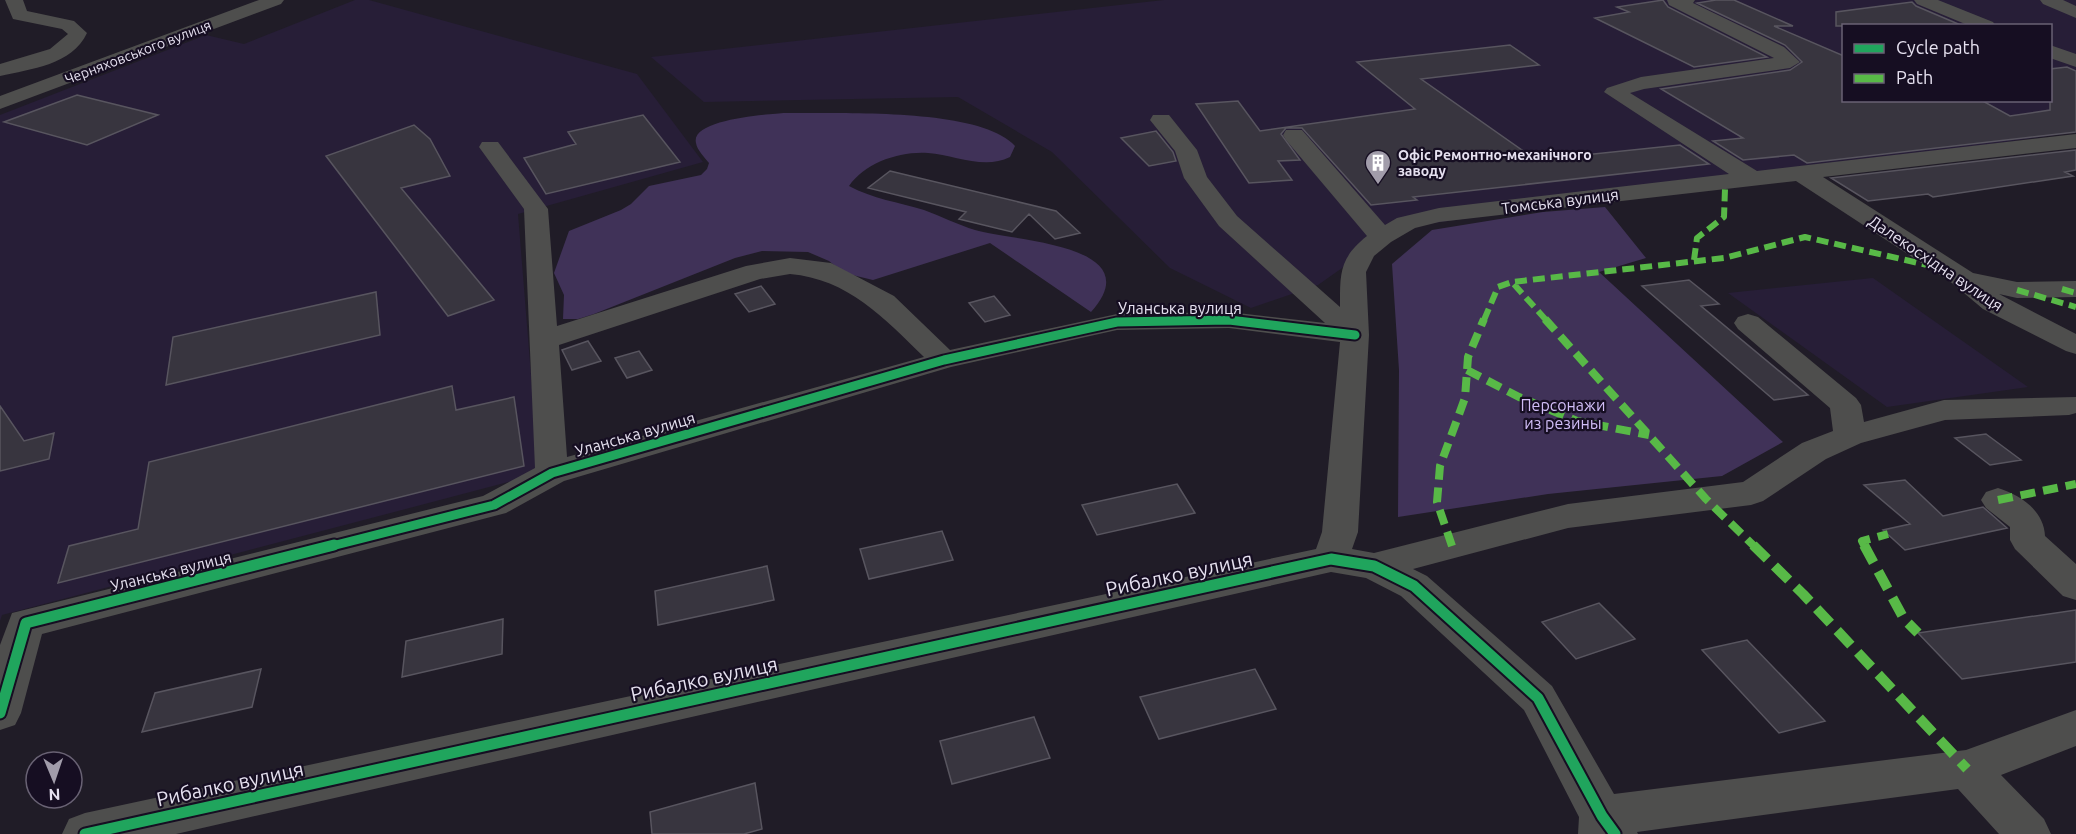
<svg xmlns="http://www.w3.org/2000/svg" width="2076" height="834" font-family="Ubuntu,sans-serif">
	<rect width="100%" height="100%" fill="#201c27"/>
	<path fill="#271e37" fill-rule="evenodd" d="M 355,0 L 369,0 L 637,74 L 703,162 L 518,214 L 539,474 L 2,615 L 0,621 L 0,115 L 206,35 L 244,44 Z
		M 1164,0 L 2076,0 L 2076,132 L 1399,228 L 1318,285 L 1251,308 L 1170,268 L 1052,152 L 958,97 L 704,102 L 651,57 ZM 1844,26 L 2050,26 L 2050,100 L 1844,100 Z
		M 1873,278 L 2028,387 L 1887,407 L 1728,293 Z"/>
	<path fill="#403258" d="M 785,113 C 837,114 980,107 1015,146 L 1010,157 C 984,170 955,155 928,153 C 899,151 865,163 849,186 C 873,199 898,202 924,210 C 941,216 958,225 975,230 C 1012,241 1152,244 1091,312 L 990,243 L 873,280 L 844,273 L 829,261 L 808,252 L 762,251 L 735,258 L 594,314 L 578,319 L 563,319 L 564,295 L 554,273 L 569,231 L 621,210 L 631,204 L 649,186 L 701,175 L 707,169 L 709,163 C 705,158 697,150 696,143 C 690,119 770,114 785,113 Z
		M 1605,207 L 1646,258 L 1599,272 L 1783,442 L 1722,476 L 1548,494 L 1398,517 L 1399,370 L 1392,264 L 1432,230 L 1543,212 Z"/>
	<path fill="#38353f" stroke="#58555f" stroke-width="1.5" d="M 1663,0 L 1668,7 L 1767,57 L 1694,67 L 1595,18 L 1629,12 L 1617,7 Z
		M 1716,0 L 1734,0 L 1793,26 L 1774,26 L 1844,56 L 1844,100 L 1981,100 L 2010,116 L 2050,110 L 2050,69 L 2067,67 L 2076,71 L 2076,132 L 1807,163 L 1794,155 L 1743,160 L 1713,141 L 1743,138 L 1661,89 L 1790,70 L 1802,62 L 1785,45 L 1697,3 Z
		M 1912,2 L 1916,6 L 1963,26 L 1836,26 L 1836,12 Z
		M 1510,45 L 1539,65 L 1421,79 L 1536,160 L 1680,145 L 1709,164 L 1413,197 L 1417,200 L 1371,205 L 1302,128 L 1286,128 L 1281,134 L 1300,160 L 1278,161 L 1292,180 L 1249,183 L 1196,104 L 1238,101 L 1260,131 L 1415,109 L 1357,62 Z
		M 77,95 L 158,115 L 87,145 L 4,122 Z
		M 643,115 L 680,162 L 546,194 L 524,158 L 576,144 L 568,132 Z
		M 414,125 L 430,139 L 450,176 L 401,188 L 494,300 L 448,316 L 326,156 Z
		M 1156,131 L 1173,152 L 1176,161 L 1149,166 L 1121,138 Z
		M 2076,150 L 2076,170 L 2065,172 L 2073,176 L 1933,197 L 1928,194 L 1868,201 L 1831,178 Z
		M 890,171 L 1056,211 L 1080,233 L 1055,239 L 1029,214 L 1012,232 L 959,219 L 966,212 L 868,188 Z
		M 1689,280 L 1719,304 L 1701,306 L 1808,395 L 1774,400 L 1642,286 Z
		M 761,286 L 775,304 L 749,312 L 735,294 Z
		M 376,292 L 380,335 L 166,385 L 173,337 Z
		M 994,296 L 1010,315 L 985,322 L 969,303 Z
		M 588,341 L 601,361 L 572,370 L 562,350 Z
		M 639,351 L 652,370 L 627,378 L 615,358 Z
		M 452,386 L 456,410 L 514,397 L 524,466 L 58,583 L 69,546 L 138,529 L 149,462 Z
		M 0,406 L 24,441 L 54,433 L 49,459 L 0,471 Z
		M 1986,434 L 2021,460 L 1990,465 L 1955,438 Z
		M 1905,480 L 1943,516 L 1983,507 L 2007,528 L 1905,550 L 1883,530 L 1910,524 L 1864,485 Z
		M 1177,484 L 1195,513 L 1097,535 L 1082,505 Z
		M 942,531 L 953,560 L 869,579 L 860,549 Z
		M 767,566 L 774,600 L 658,625 L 655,591 Z
		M 1599,603 L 1635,639 L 1576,659 L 1542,622 Z
		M 2076,610 L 2076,662 L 1962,679 L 1918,633 Z
		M 503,619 L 502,654 L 402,677 L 406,641 Z
		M 1747,640 L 1825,721 L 1779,733 L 1702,650 Z
		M 261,669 L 252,707 L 142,732 L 155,693 Z
		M 1255,669 L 1276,709 L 1159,739 L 1140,697 Z
		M 1034,717 L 1050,758 L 952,784 L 940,741 Z
		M 755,783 L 762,829 L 744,834 L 652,834 L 650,812 Z"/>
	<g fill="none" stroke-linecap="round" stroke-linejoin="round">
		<path fill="#4e4e4d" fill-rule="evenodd" d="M 5,0 L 23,0 L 27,11 L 74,21 L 87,33 C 72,65 31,69 0,76 L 0,64 L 50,49 L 68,34 L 62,29 L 13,19 Z
			M 259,0 L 284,0 L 281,4 L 0,109 L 0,96 Z
			M 1667,0 L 1695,0 L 1693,3 L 1784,47 L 1800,62 L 1790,68 L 1644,89 L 1630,93 L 1757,171 L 2076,134 L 2076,148 L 1823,177 L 1973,273 L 2017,282 L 2076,281 L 2076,297 L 2017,298 L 1999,294 L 2076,334 L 2076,354 L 2066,351 L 1983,309 L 1952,283 L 1796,181 L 1439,222 L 1415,228 L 1391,242 L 1374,256 L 1366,272 L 1369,335 L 1358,532 L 1352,549 L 1374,553 L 1568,504 L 1743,482 L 1802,443 L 1833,431 L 1830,408 L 1738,329 L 1734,323 L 1738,317 L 1748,314 L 1758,317 L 1856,398 L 1861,405 L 1864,422 L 1944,400 L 2076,397 L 2076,413 L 2069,415 L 1945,420 L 1861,443 L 1826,459 L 1763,501 L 1751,505 L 1568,528 L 1413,569 L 1427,576 L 1552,686 L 1614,794 L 1966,750 L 2076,710 L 2076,746 L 2001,775 L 2044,819 L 2051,834 L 1999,834 L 1958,789 L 1637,832 L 1638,834 L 1578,834 L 1579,817 L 1524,710 L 1401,596 L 1366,578 L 1331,572 L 176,834 L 62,834 L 69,819 L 85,813 L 1316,549 L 1322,532 L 1340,342 L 1229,328 L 1117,330 L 951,367 L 564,481 L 506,513 L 42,634 L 21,713 L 15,725 L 0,730 L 0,645 L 12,613 L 483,496 L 535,468 L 524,209 L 479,147 L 482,142 L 498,142 L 548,209 L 557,326 L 746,266 L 790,258 L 831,263 L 894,296 L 950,350 L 1117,314 L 1229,312 L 1325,323 L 1219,226 L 1184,178 L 1175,151 L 1150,120 L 1153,115 L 1169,115 L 1197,150 L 1207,177 L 1237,216 L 1340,307 C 1340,274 1339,258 1367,236 L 1286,140 L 1283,135 L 1286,130 L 1302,130 L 1385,225 L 1397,218 L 1439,208 L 1729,174 L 1604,92 L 1607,88 L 1641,77 L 1774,58 L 1669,5 ZM 790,274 C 848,279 884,318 924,357 L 567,457 L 559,345 L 760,279 Z
			M 1914,0 L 1938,0 L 1993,22 L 1996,26 L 1970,26 L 1917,4 Z
			M 2040,0 L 2063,0 L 2076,6 L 2076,18 L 2043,4 Z
			M 2050,45 L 2076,54 L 2076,67 L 2050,58 Z
			M 1998,488 C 2021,495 2044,511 2045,536 L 2076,564 L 2076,600 L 2063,596 L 2015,549 L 2010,540 L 2010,527 L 1986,508 L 1981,500 L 1986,492 Z"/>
		<path stroke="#58b947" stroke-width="6" stroke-dasharray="12 6" stroke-linecap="butt" d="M 1694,260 L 1697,238 L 1724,217 L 1725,189
			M 2062,289 L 2076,293
			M 2017,290 L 2076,307
			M 1484,320 L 1498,287 L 1512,282
			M 1546,320 L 1512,282 L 1724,258 L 1805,237 L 1949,270"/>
		<path stroke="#58b947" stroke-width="8" stroke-dasharray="15 8" stroke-linecap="butt" d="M 1545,319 L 1706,499 L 1755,547
			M 1467,370 L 1519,397 L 1577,421 L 1649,435
			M 1998,500 L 2076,484
			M 1452,546 L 1437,502 L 1440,466 L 1465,398 L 1468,357 L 1484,319
			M 1865,547 L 1862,541 L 1888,534"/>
		<path stroke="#58b947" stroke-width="10" stroke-dasharray="20 10" stroke-linecap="butt" d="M 1753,545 L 1803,594 L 1967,769
			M 1864,545 L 1904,619 L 1918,633"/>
		<defs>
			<path id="cycleway-far2" d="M 1224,320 L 1230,320"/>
			<path id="cycleway-far1" d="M 328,547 L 494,505 L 552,473 L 944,360 L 1117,322 L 1229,320 L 1355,335"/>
			<path id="cycleway" d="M 0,713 L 26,623 L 334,545
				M 85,834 L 1331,559 L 1374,566 L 1414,586 L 1538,698 L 1602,816 L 1615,834"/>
		</defs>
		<use href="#cycleway-far2" stroke="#160e22" stroke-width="10"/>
		<use href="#cycleway-far1" stroke="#160e22" stroke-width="13"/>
		<use href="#cycleway" stroke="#160e22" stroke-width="15"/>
		<use href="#cycleway-far2" stroke="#20a55d" stroke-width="8"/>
		<use href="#cycleway-far1" stroke="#20a55d" stroke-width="9"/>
		<use href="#cycleway" stroke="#20a55d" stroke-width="11"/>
	</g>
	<defs>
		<symbol id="building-pin" viewBox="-11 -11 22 30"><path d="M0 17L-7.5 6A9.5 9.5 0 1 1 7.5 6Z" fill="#a19caa" stroke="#160e22"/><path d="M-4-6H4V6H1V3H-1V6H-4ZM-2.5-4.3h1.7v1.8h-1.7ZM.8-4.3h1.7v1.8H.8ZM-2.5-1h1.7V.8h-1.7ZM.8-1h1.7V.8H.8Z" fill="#fff"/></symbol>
	</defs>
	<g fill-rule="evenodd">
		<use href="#building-pin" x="1363" y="148" width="30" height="40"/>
	</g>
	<g text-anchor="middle" stroke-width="4.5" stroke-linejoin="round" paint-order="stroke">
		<g font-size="14" fill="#e6e1f0" stroke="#160e22">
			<text transform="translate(138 52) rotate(-21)" y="5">Черняховського вулиця</text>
		</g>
		<g font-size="14" font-weight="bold" fill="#e6e1f0" stroke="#160e22" text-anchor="start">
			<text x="1398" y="160">Офіс Ремонтно-механічного<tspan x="1398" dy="16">заводу</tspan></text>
		</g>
		<g font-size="16" fill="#e6e1f0" stroke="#160e22">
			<text transform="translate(1560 201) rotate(-7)" y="6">Томська вулиця</text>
			<text transform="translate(1936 263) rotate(34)" y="6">Далекосхідна вулиця</text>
			<text x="1180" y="314">Уланська вулиця</text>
			<text transform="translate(635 434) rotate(-16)" y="6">Уланська вулиця</text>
			<text transform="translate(171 571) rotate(-14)" y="6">Уланська вулиця</text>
		</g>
		<g font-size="16" fill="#d0bdf6" stroke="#160e22">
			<text x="1563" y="411">Персонажи<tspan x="1563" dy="18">из резины</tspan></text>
		</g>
		<g font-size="20" fill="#e6e1f0" stroke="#160e22">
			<text transform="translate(1179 574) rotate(-12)" y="7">Рибалко вулиця</text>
			<text transform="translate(704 679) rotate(-12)" y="7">Рибалко вулиця</text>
			<text transform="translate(230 784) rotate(-12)" y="7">Рибалко вулиця</text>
		</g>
	</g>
	<rect x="1842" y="24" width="210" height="78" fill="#160e22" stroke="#696274" stroke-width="1.5"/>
	<rect x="1854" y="44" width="30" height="9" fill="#20a55d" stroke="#696274" stroke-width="1.5"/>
	<text x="1896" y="54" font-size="18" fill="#e6e1f0">Cycle path</text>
	<rect x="1854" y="74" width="30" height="9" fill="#58b947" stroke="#696274" stroke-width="1.5"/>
	<text x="1896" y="84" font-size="18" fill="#e6e1f0">Path</text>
	<g transform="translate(54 780) rotate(178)"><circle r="28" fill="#160e22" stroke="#696274" stroke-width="1.5"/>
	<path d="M0-4.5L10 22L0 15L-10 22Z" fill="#a19caa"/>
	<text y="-9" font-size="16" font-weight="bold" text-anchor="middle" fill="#e6e1f0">N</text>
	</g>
</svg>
